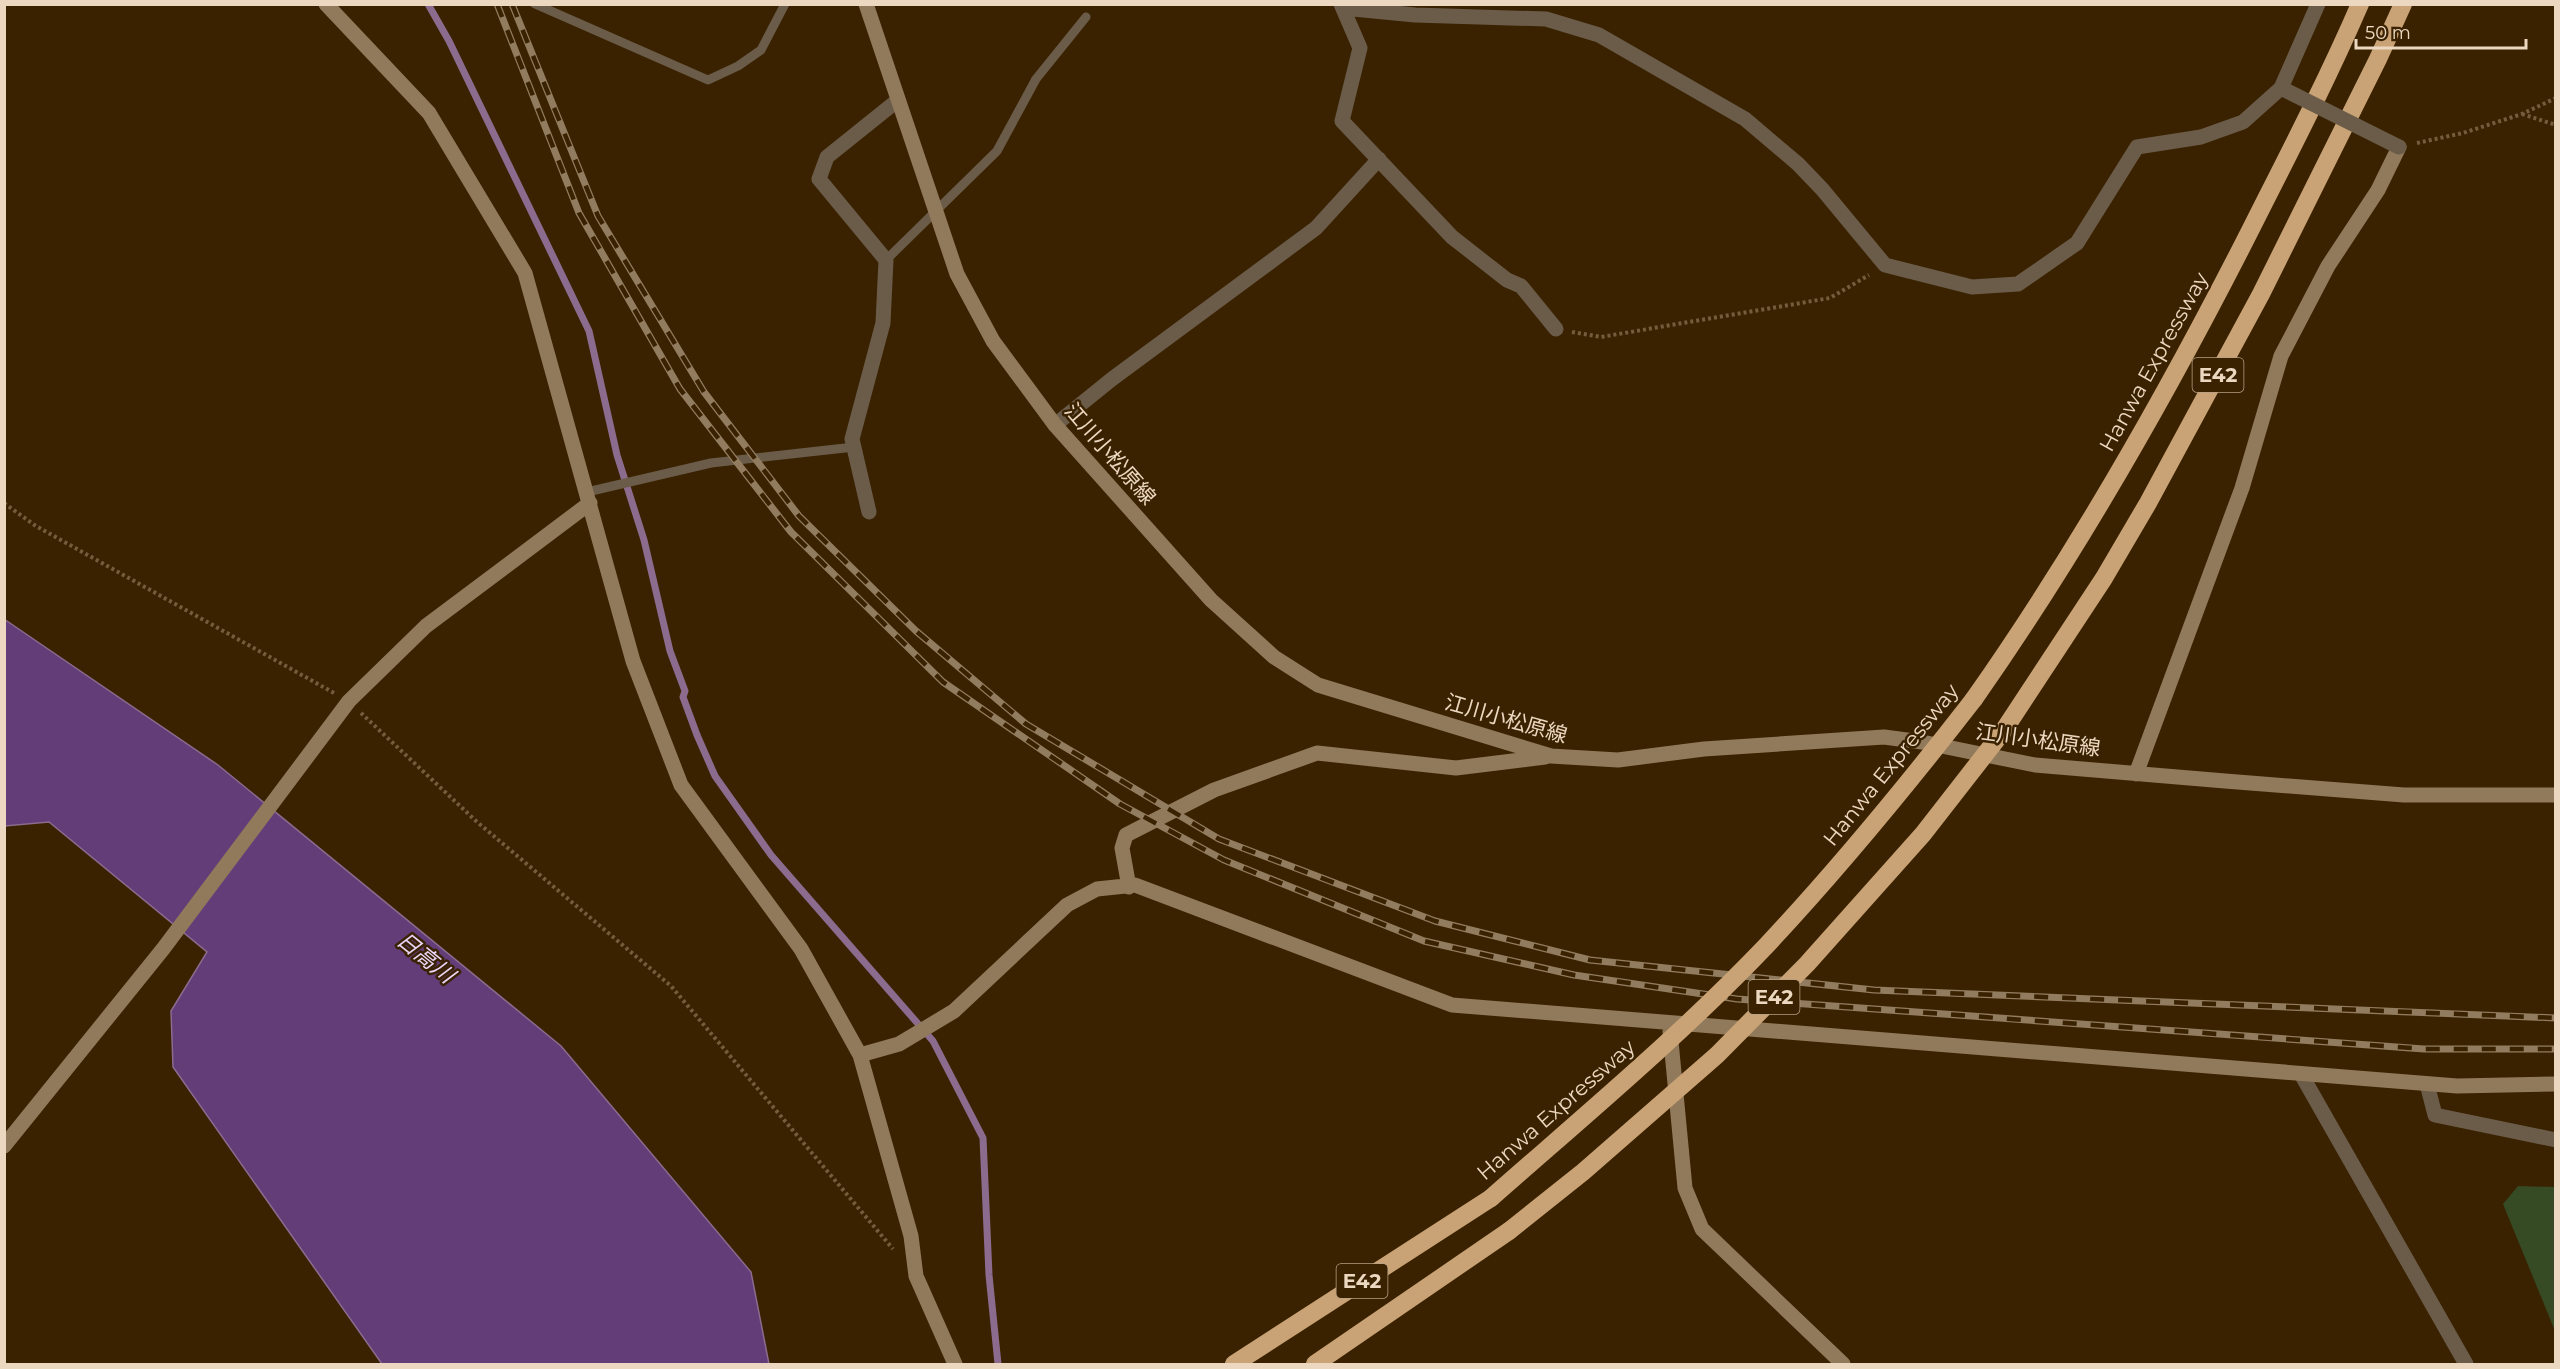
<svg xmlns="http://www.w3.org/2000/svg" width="2560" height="1369" font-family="Montserrat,'Noto Sans JP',sans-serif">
	<rect width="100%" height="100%" fill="#3a2200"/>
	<path fill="#364a24" d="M 2518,1186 L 2555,1187 L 2555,1331 L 2503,1204 Z"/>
	<path fill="#623d78" stroke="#8b6c8e" stroke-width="1.5" d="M 4,619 L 218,765 L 561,1046 L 751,1272 L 769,1364 L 382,1364 L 173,1067 L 171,1011 L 207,952 L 49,822 L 5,826 Z"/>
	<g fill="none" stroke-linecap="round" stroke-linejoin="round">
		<path stroke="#8b6c8e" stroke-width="7" d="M 428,4 L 449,41 L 589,331 L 617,455 L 644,540 L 670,651 L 685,691 L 683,697 L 697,735 L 715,776 L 771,855 L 933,1041 L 983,1138 L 989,1275 L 998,1364"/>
		<path stroke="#745d3e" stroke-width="4" stroke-dasharray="3 3" stroke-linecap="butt" d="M 2522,114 L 2556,125
			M 2417,143 L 2463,133 L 2522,114 L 2556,98
			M 1572,332 L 1601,337 L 1830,298 L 1869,275
			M 4,503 L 36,526 L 334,693
			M 361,713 L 476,821 L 671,986 L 893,1249"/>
		<path stroke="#6b5c4a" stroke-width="9" d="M 535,4 L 708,80 L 738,66 L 761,50 L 785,4
			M 886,260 L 997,151 L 1036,79 L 1086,17
			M 587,492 L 711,463 L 854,447"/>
		<path stroke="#6b5c4a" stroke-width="15" d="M 1341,4 L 1360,48 L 1342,121 L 1452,237 L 1507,280 L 1521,286 L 1556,329
			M 1343,8 L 1415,15 L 1546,19 L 1599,35 L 1745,119 L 1798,164 L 1822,189 L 1885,265 L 1972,287 L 2018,284 L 2077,243 L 2137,147 L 2201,137 L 2243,122 L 2281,88 L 2318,4
			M 1055,425 L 1112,379 L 1316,228 L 1379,159
			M 869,512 L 852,439 L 883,323 L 886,260 L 819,179 L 827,157 L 898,100
			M 2301,1074 L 2466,1364
			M 2427,1084 L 2435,1115 L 2556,1140"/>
		<path stroke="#91795b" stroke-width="15" d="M 326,4 L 429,113 L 525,273 L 633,661 L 681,785 L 801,949 L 860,1055 L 911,1236 L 916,1276 L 955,1364
			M 866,4 L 957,274 L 993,341 L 1055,425 L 1211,600 L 1274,657 L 1318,685 L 1551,756 L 1618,760 L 1704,749 L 1884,737 L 1922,742 L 2035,765 L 2225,781 L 2404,795 L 2556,795
			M 2136,774 L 2242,488 L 2281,356 L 2328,266 L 2378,190 L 2399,147
			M 1129,887 L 1122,848 L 1126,835 L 1214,790 L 1317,753 L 1456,768 L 1545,757
			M 1670,1031 L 1685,1188 L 1702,1229 L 1843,1364
			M 860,1055 L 899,1044 L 954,1011 L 1067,905 L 1097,889 L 1135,885 L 1452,1005 L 2457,1086 L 2556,1084
			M 4,1146 L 163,949 L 349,701 L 426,626 L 590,503"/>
		<path stroke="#c9a375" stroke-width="18" d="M 1974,699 C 2085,541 2179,373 2265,201 C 2298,136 2331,71 2360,4
			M 2004,730 L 2104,578 L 2148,503 L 2261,294 L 2378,59 L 2403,4
			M 1234,1364 L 1491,1198
			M 1315,1364 L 1509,1231"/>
		<defs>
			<path id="rail" d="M 497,4 L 579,213 L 680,389 L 791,532 L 943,682 L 1120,804 L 1224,860 L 1424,941 L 1574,975 L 1737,999 L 2424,1049 L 2556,1049
				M 512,4 L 598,216 L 704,392 L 799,516 L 916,631 L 1026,724 L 1219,839 L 1435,921 L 1590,960 L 1874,990 L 2556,1018"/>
		</defs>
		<use href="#rail" stroke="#927c5f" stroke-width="7"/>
		<use href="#rail" stroke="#3a2200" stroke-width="4.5" stroke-dasharray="14" stroke-linecap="butt"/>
		<path stroke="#6b5c4a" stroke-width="15" d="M 2281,88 L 2399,147"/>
		<path stroke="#c9a375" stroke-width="18" d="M 1491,1198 C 1584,1116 1680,1036 1766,946 C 1840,867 1908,784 1974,699
			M 1509,1231 L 1583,1172 L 1717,1055 L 1807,964 L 1923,834 L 2004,730"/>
	</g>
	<g text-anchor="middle" stroke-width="5" stroke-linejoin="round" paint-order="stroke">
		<g fill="#3a2200" stroke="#b7a187" stroke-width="1.5">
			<rect x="2192.5" y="358" width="51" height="34" rx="4.5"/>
			<rect x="1748.5" y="980" width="51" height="34" rx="4.5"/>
			<rect x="1336.5" y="1264" width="51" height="34" rx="4.5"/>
		</g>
		<g font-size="20" font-weight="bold" fill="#ecd8c1">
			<text x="2218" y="382">E42</text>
			<text x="1774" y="1004">E42</text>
			<text x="1362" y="1288">E42</text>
		</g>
		<g font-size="21" fill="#ecd8c1" stroke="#3a2200">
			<text transform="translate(2154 362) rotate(-61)" y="7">Hanwa Expressway</text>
			<text transform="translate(1110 454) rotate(49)" y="7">江川小松原線</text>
			<text transform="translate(1506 719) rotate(16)" y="7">江川小松原線</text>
			<text transform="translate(2038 740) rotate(8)" y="7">江川小松原線</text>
			<text transform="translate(1891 765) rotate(-51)" y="7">Hanwa Expressway</text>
			<text transform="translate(1556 1110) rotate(-41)" y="7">Hanwa Expressway</text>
		</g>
		<g font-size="22" font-style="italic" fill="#ead5f8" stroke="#3a2200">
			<text transform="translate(426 957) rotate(39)" y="8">日高川</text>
		</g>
	</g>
	<rect width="2560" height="1369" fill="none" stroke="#ecd8c1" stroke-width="12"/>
	<path d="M2356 39v9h170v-9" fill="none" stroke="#ecd8c1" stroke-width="3"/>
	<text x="2365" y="39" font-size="18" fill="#ecd8c1" stroke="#3a2200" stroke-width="4.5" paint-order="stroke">50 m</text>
</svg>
